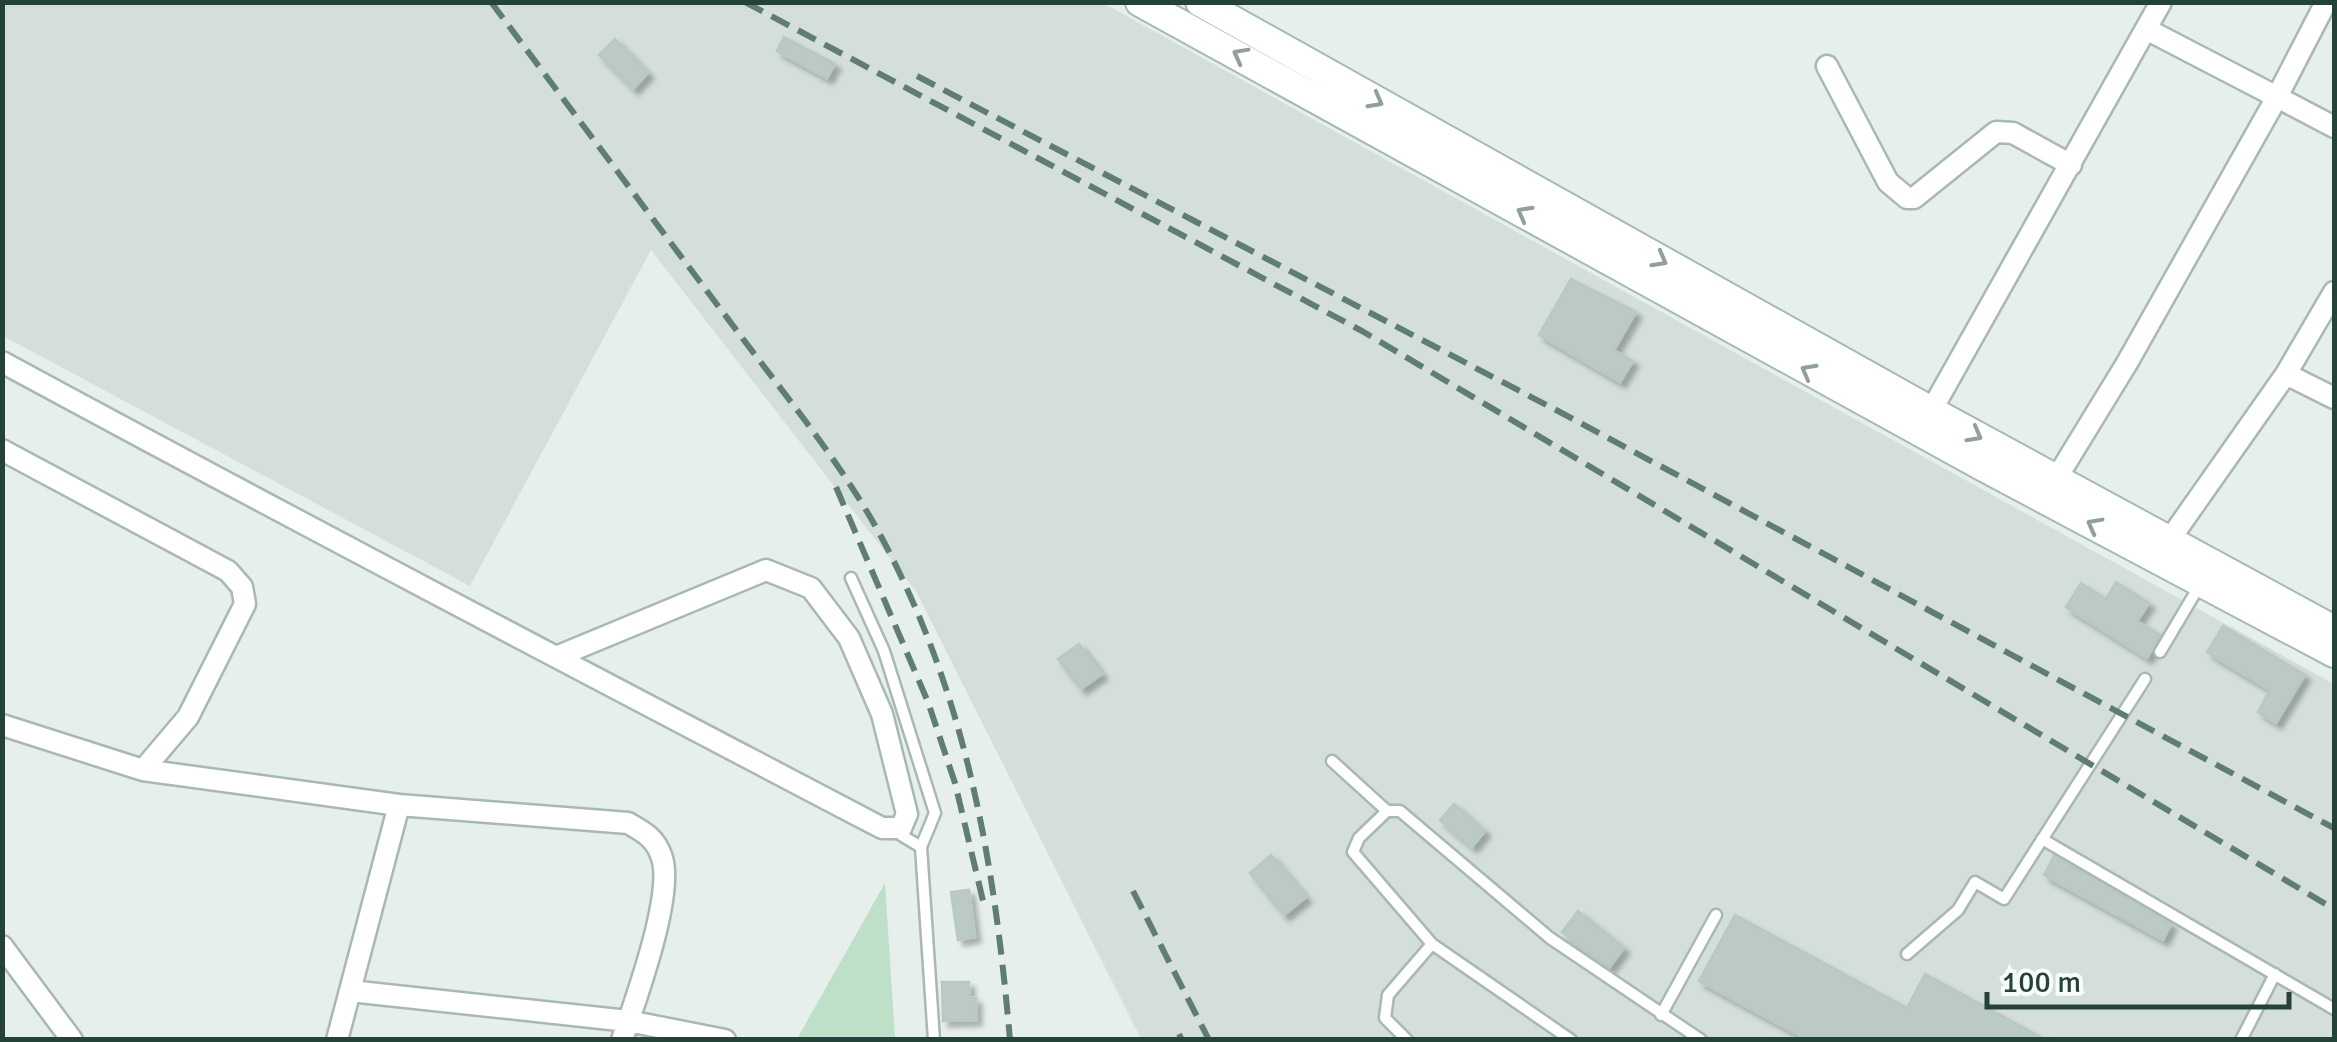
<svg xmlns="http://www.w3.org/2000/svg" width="2337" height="1042" font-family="Signika,sans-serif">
	<defs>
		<filter id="shadow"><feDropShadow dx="5.5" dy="5.5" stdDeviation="2.5" flood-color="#0004"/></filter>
	</defs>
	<rect width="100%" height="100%" fill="#e6efeb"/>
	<path fill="#d4dfda" d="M 2,3 L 1103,3 L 2334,684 L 2334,1039 L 1141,1039 L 917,593 L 651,250 L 470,586 L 3,336 Z"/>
	<path fill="#bfe0c8" d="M 885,883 L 895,1039 L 797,1039 Z"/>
	<path fill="#bbcac4" stroke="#b8c9c2" stroke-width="2.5" filter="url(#shadow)" d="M 784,37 L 835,64 L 827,78 L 777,51 Z
		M 615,39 L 648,73 L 633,89 L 599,55 Z
		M 1571,279 L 1636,312 L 1614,350 L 1633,361 L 1620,382 L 1539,335 Z
		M 2116,582 L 2149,603 L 2137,621 L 2160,635 L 2147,658 L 2066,607 L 2081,583 L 2106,599 Z
		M 2223,626 L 2305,675 L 2276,723 L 2258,712 L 2270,690 L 2207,652 Z
		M 1079,644 L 1102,674 L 1081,689 L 1058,659 Z
		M 1454,804 L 1485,831 L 1472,847 L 1440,820 Z
		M 1271,855 L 1306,897 L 1284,915 L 1250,873 Z
		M 2054,856 L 2171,924 L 2163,940 L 2044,875 Z
		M 969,890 L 975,937 L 958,940 L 951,892 Z
		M 1578,911 L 1624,948 L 1609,968 L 1562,932 Z
		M 1735,915 L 1907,1008 L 1925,974 L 2046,1040 L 1808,1040 L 1699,981 Z
		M 942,982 L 969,982 L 969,998 L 976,998 L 976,1020 L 943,1021 Z"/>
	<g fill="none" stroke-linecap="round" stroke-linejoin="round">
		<defs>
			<path id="lane" d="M 851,578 L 884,651 L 935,813 L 921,847
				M 2160,652 L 2201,583
				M 1332,761 L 1387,811
				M 901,828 L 901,835 L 921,847 L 934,1040
				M 2042,839 L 2334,1009
				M 1432,944 L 1571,1040
				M 1907,954 L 1958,910 L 1975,882 L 2004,899 L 2145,679
				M 1661,1015 L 1716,915
				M 1407,1040 L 1385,1018 L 1388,995 L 1432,944 L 1353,852 L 1359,838 L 1387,811 L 1400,811 L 1550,938 L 1701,1040
				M 2241,1040 L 2275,974"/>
			<path id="street" d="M 2326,2 L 2277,97 L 2334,127
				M 1827,66 L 1888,182 L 1907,198 L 1914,198 L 1996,132 L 2013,133 L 2071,165
				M 2,362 C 294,520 588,674 882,828 L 901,828 L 907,814 L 882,714 L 849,638 L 811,588 L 766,570 L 556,657
				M 2286,374 L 2334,292
				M 1931,411 L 2161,2
				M 2,450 L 228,571 L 242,587 L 245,604 L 188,717 L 143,770
				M 2056,479 L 2127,363 L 2277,97 L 2146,29
				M 2163,549 L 2286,374 L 2334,398
				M 2,725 L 143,770 L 399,805
				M 2,946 L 72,1040
				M 350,991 L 628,1021 L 725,1040
				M 337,1040 L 399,805 L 628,823 C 644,832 655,838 661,855 C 676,891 635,1001 622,1040"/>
			<path id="secondary" d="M 1140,2 L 1982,466 L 2334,653
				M 1200,2 L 1931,411 L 2334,630"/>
		</defs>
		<use href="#lane" stroke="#a8b8b2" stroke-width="15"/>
		<use href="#street" stroke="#a8b8b2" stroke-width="25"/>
		<use href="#secondary" stroke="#a4bbb3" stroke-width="32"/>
		<use href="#lane" stroke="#fff" stroke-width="10"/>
		<use href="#street" stroke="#fff" stroke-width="20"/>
		<use href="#secondary" stroke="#fff" stroke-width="28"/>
		<path stroke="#5f7d75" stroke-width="6" stroke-dasharray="20 10" stroke-linecap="butt" d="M 491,2 C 573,112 655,222 737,331 C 785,395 838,459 877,529 C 966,692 994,857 1010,1040
			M 745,2 L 1362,331 L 2334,909
			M 917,76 L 1558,411 L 2334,828
			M 836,487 L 928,702 L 955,783 L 984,905
			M 1133,891 L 1209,1040
			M 1179,1034 L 1182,1040"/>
	</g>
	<defs><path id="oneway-chevron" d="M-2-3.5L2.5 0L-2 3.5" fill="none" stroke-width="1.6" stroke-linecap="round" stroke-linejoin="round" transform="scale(2.5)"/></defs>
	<g stroke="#92a09c">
		<use href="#oneway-chevron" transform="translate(1240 55) rotate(-152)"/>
		<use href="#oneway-chevron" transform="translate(1376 101) rotate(29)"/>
		<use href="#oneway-chevron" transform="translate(1524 213) rotate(-151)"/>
		<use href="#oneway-chevron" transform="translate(1660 260) rotate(29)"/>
		<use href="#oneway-chevron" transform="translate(1808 371) rotate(-151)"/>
		<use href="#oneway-chevron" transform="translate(1975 435) rotate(29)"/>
		<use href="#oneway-chevron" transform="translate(2094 525) rotate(-152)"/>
	</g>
	<rect width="2337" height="1042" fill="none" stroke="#24423a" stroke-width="10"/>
	<path d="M1987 992v15h302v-15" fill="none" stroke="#24423a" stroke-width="5"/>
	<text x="2002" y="992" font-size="30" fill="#24423a" stroke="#f7fbf9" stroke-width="8" paint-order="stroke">100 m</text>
</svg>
